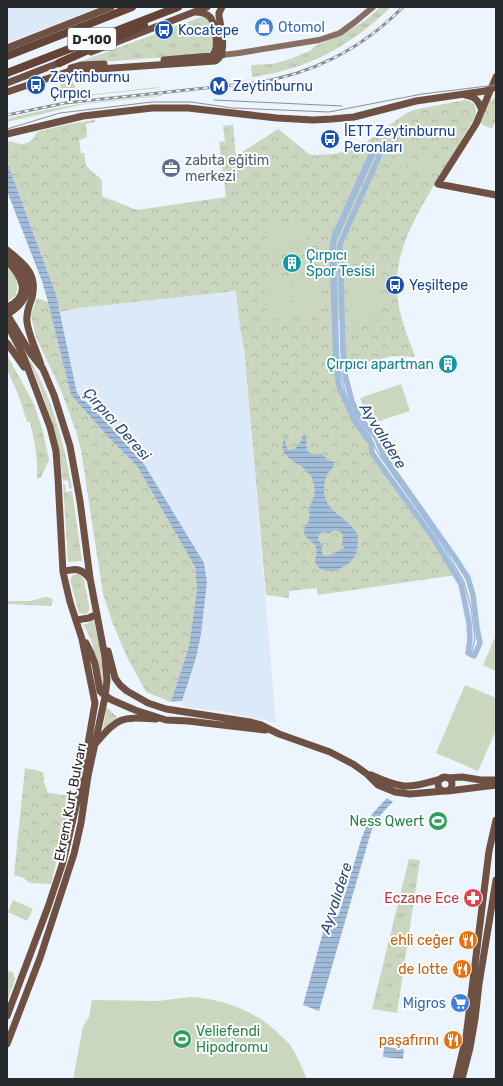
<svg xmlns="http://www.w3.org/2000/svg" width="503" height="1086" font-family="Rubik,sans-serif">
	<defs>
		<pattern id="grass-tufts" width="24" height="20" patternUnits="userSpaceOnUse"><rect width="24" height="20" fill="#cad6be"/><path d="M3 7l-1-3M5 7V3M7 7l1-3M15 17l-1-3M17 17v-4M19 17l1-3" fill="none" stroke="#aeb8a4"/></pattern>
		<pattern id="park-crowns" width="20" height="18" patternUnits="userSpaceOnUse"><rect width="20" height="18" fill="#cad6be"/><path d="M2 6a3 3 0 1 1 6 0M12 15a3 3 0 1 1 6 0" fill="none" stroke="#aeb8a4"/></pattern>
		<pattern id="water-rules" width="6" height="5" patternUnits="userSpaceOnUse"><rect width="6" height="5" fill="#a1bbda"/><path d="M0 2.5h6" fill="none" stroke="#8398b1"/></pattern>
	</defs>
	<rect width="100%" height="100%" fill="#ecf4fe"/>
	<path fill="#dce9f9" d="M 7,7 L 100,7 L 7,43 Z
		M 236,291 L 240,328 L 244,347 L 276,723 L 227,712 L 183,707 L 182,701 L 196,658 L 204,563 L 144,464 L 107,423 L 77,393 L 60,312 L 79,308 Z"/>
	<path fill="url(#grass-tufts)" d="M 380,7 L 391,7 C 350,46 309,69 252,77 L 251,65 L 273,64 L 290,59 L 310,51 L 315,46 L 345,33 L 366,20 Z
		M 201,17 L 208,19 C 214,26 213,42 211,51 L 207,54 L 74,64 Z
		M 69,77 L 74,84 L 77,96 L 159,87 L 159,88 L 59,99 L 61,79 Z
		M 162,95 L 161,96 L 84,104 L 7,122 L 7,119 C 58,105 109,100 162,95 Z
		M 7,266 C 16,276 20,282 15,296 L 8,301 L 7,299 Z
		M 7,355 L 34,404 L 42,428 L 49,460 L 41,477 L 37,479 C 38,458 35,442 30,422 L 27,422 L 19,396 L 7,370 Z
		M 30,360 C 53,400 64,443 72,488 L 69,489 L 68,480 L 63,481 C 58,437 47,401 29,361 Z
		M 63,484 L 65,484 L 66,492 L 72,491 L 82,561 L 68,562 Z
		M 75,574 L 80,574 L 84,580 L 89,606 L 89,610 L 86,614 L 79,613 L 70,580 L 72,576 Z
		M 46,597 L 51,598 L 53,601 L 51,606 L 7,604 L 7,601 L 30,601 Z
		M 94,620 L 103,666 L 104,688 L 102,688 C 98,665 95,644 83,624 L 87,624 Z
		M 108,708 L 118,718 L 111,722 L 103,730 L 106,709 Z
		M 409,859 L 420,860 L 397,1013 L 372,1009 Z"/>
	<path fill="url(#park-crowns)" d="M 496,97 L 496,120 L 492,129 L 479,123 L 487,102 Z
		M 465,100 C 474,101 478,108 475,117 C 463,137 451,157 439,177 C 418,212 394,250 397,292 C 398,314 408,336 415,357 L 393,356 L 346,367 L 344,318 L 334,319 L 336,363 L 339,386 L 354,420 L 371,443 L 372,453 L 434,539 L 456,575 L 318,595 L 317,588 L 289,591 L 289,598 L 266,595 L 244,347 L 240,328 L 236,291 L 79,308 L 60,312 L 49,276 L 7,162 L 7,142 L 12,141 C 21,147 33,144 37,132 L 64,125 L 95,120 L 95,122 L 86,124 L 87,137 L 79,140 L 81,153 L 84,153 L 86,166 L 102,180 L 102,196 L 137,210 L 226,197 L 219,142 L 225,141 L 223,126 L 233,125 L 236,156 L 278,129 L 309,154 L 312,155 L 334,154 L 358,148 L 405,114 L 413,110 Z
		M 37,298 L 48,302 L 71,395 L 111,440 L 137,466 L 195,567 L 197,589 L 189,646 L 171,702 L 146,692 L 127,657 L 113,624 L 103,594 L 81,450 L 76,431 L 60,388 L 36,337 L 31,315 Z
		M 25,768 L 43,772 L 44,782 L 48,793 L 72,796 L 51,884 L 29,883 L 24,878 L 14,875 Z
		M 7,971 L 13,972 L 15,979 L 7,1002 Z"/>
	<path fill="#cad6be" d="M 402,142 L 415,147 L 406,169 L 393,164 Z
		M 423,150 L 435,155 L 427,177 L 414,172 Z
		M 300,224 L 305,228 C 305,234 308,243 302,246 L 273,249 C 266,245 265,231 271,226 Z
		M 379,264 L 381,319 L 352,320 L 350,265 Z
		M 318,274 L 321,314 L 296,316 L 292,276 Z
		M 290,277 L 293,317 L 268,319 L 264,279 Z
		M 401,384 L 410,411 L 370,424 L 360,398 Z
		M 496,635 L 496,671 L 483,665 Z
		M 465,685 L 496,698 L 496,730 L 478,771 L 436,753 Z
		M 13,900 L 33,909 L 27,921 L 8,912 Z
		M 191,997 C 224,999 256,1011 280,1035 C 283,1038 288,1042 291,1046 C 297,1056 302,1068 307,1079 L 73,1079 L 83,1027 L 89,1017 L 92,1000 L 158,1001 Z"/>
	<path fill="url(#water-rules)" fill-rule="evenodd" d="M 7,162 L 56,295 L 77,393 L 107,423 L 144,464 L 204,563 L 207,582 L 201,634 L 196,658 L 182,701 L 171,702 L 189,646 L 197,589 L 195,567 L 137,466 L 111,440 L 71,395 L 48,302 L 42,281 L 7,191 Z
		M 304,433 C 309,440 303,451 312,454 C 315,455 318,454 322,454 L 328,460 L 332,461 L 334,463 C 334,468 331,469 328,473 C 324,480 323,489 325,497 C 331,520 367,521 356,553 C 351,568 323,580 315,562 C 315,556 318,552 316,547 C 313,540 303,539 304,530 C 304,526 308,524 309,520 C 310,516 309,512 309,508 C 310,505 312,502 313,499 C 316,492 315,483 311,476 C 302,460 271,459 287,434 L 285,443 L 288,450 C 297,451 302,441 304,433 ZM 336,530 L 340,532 L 343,535 L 342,543 L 344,548 L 331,555 L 325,556 L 322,553 L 322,545 L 318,540 L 318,536 L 322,532 L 329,533 Z
		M 387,798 L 393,802 C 383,811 376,820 371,832 L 319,1011 L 303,1005 L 325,925 L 326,915 L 339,914 L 362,837 L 368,822 L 372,814 Z
		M 384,1047 L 404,1049 L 403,1059 L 383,1057 Z"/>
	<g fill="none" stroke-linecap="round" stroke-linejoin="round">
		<path stroke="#a1bbda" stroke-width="1.5" d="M 378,147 L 337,238 L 335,244 L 339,366 L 345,392 L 352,410 L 358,421 L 370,436 L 378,453 L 442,544 L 464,582 L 471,608 L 475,639 L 471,654"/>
		<path stroke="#a1bbda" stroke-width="5.5" d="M 382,146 L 378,159 L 340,244 L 343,351 L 345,375 L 352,401 L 357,413 L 364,423 L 376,437 L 383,454 L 394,471 L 456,559 L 468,578 L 473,595 L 477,628 L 480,643 L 474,656 L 468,653 L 470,639 L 469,623 L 461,584 L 434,539 L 372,453 L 371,443 L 354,420 L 339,386 L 336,363 L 332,249 L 334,237 L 374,148 Z"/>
		<path stroke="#886f64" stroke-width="6" d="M 222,55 L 239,53 L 319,40 L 340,33 L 355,22 L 373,7"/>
		<path stroke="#6e5143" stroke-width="7" d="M 195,12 C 201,12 206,13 210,17 C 215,22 218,44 215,51 C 215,52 212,55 212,56
			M 7,48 L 111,7
			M 91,52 L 207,7
			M 164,60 L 222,55
			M 71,68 L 82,65 L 104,64
			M 496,77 L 476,124 L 438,184 L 496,195
			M 7,83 L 64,61
			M 7,92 L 70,71 L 215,61 C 228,55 221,28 219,16 L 219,13 L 222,7
			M 466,95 C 476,97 478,101 482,110
			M 7,134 L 83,116 L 152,108 L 188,108 L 277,118 L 313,120 L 332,119 L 354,117 L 416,101 L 485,91 L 496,87
			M 7,250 C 24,264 38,273 32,298 C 29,306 26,313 27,322 C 29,337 37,351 41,365
			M 7,261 C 21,275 33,296 7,307
			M 7,314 L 31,354 L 43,369 L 54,395 L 70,446 L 80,501 L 90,578 L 105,657 L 107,680 L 105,697 L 88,776 L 81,823 L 74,854 L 40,958 L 7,1044
			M 7,324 L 23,355 L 50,427 L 56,451 L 58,478 L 63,572 L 70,602 L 82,639 L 95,703 L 81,785 L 63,862 L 48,907 L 7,1016
			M 7,343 L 24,367
			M 63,572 C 75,568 81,568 89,578
			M 76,620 L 89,618 L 97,614
			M 86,643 L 91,653 L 95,664 L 100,691 L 104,695 L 112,700 L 135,710 L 166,720 L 188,721 L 265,730
			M 108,651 L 115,678 L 120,685 L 127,691 L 148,703 L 166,709 L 250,722 L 261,725 L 279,734 L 330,752 L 353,764 L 367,774 L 378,785 L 395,792 L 410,794 L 444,791
			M 96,743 C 119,716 121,717 156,719
			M 371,775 C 382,780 393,785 404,786 C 416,787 430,782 441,779
			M438 784a7 7 0 1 1 14 0a7 7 0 1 1-14 0Z
			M 447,778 L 462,777 L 481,780 L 496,780
			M 448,791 L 496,785
			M 456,1079 L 466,1037 L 489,851 L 496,820
			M 462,1079 L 470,1048 L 475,1019 L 479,984 L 496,880"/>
		<path stroke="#634436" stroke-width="8" d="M 7,56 L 132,7
			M 59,63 L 144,25
			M 7,73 L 178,7"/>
		<path stroke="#898f95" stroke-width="1" d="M 214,100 L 342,106
			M 7,129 L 60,113 L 152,102 L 191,102 L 233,108 L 329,112 L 422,94 L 496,85"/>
		<defs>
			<path id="rail" d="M 7,115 L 65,103 L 252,83 C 309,76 362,49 403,7"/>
		</defs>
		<use href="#rail" stroke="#898f95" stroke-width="3"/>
		<use href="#rail" stroke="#fff" stroke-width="1.5" stroke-dasharray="4.5" stroke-linecap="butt"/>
		<path stroke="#6e5143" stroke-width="7" d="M 7,256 C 13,261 21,268 25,275 C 34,290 21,307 7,314"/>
	</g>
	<defs>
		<symbol id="shop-disc" viewBox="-11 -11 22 22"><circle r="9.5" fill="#3f7fe0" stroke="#fff"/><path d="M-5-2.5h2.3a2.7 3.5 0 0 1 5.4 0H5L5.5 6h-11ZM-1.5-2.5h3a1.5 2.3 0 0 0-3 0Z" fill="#fff"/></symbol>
		<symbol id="bus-disc" viewBox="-11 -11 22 22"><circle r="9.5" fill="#1a4fb4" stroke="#fff"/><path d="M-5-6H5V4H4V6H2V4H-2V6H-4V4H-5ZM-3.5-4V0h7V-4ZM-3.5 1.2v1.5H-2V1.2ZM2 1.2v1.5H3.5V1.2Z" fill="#fff"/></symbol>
		<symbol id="metro-disc" viewBox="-11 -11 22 22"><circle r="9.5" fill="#1a4fb4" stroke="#fff"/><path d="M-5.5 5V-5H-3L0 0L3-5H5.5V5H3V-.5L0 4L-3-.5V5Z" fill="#fff"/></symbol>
		<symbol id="office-disc" viewBox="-11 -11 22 22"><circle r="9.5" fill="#5c6f8a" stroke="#fff"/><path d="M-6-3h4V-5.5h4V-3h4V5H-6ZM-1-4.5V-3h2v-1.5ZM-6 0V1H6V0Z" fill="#fff"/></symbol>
		<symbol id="building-disc" viewBox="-11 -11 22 22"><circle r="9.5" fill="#0f9aa8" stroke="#fff"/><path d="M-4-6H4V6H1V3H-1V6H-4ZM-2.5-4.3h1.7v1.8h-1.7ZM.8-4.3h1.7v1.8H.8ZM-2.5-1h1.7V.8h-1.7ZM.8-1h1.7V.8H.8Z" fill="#fff"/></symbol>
		<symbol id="stadium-disc" viewBox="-11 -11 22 22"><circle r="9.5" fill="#2e9e5b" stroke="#fff"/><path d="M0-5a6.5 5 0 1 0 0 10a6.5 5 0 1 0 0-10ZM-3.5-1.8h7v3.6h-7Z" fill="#fff"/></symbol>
		<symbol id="pharmacy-disc" viewBox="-11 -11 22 22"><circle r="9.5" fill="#e0444e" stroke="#fff"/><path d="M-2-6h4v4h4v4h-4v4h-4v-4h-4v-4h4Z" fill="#fff"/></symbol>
		<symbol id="restaurant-disc" viewBox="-11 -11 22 22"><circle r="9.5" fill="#e8710a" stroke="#fff"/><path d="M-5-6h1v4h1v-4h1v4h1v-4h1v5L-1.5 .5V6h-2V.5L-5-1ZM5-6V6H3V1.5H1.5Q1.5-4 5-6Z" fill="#fff"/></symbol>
		<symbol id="supermarket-disc" viewBox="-11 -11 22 22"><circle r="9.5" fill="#3f7fe0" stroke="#fff"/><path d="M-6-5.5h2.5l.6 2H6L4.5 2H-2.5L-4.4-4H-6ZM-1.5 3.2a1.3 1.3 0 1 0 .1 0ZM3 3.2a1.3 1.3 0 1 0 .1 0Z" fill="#fff"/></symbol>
	</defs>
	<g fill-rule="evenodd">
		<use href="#shop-disc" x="253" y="16" width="22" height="22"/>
		<use href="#bus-disc" x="153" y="19" width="22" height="22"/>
		<use href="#bus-disc" x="25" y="74" width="22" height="22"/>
		<use href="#metro-disc" x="208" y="75" width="22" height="22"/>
		<use href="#bus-disc" x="319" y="128" width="22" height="22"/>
		<use href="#office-disc" x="160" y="157" width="22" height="22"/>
		<use href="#building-disc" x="281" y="252" width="22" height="22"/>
		<use href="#bus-disc" x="384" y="274" width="22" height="22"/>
		<use href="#building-disc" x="437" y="353" width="22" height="22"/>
		<use href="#stadium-disc" x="427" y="810" width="22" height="22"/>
		<use href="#pharmacy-disc" x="462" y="887" width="22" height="22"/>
		<use href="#restaurant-disc" x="457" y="929" width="22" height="22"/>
		<use href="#restaurant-disc" x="451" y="958" width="22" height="22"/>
		<use href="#supermarket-disc" x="449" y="992" width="22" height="22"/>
		<use href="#stadium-disc" x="171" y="1028" width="22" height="22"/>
		<use href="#restaurant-disc" x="442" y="1029" width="22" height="22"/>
	</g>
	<g text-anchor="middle" stroke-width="4" stroke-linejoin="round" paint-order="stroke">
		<rect fill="#fff" stroke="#686a6c" stroke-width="1" x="68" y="28" width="48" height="22" rx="3"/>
		<g font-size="13" font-weight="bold" fill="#272a2d">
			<text x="92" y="44">D-100</text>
		</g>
		<g font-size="14" fill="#366cbe" stroke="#fff" text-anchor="start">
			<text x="278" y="32">Otomol</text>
			<text x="446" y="1008" text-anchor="end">Migros</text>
		</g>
		<g font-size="14" fill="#164399" stroke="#fff" text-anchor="start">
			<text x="178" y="35">Kocatepe</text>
			<text x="50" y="82">Zeytinburnu<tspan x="50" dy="16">Çırpıcı</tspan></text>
			<text x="233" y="91">Zeytinburnu</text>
			<text x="344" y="136">İETT Zeytinburnu<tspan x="344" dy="16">Peronları</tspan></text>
			<text x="409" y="290">Yeşiltepe</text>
		</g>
		<g font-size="14" fill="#4e5e75" stroke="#fff" text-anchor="start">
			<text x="185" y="165">zabıta eğitim<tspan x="185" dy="16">merkezi</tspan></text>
		</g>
		<g font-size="14" fill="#0d838f" stroke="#fff" text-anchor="start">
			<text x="306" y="260">Çırpıcı<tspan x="306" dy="16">Spor Tesisi</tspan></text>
			<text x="434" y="369" text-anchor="end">Çırpıcı apartman</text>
		</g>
		<g font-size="14" fill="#272a2d" stroke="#fff">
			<text transform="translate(70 802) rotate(-79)" y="5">Ekrem Kurt Bulvarı</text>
		</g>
		<g font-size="14" fill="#27864d" stroke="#fff" text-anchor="end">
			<text x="424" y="826">Ness Qwert</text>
			<text x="196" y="1036" text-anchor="start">Veliefendi<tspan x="196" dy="16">Hipodromu</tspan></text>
		</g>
		<g font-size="14" fill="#be3a42" stroke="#fff" text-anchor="end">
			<text x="459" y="903">Eczane Ece</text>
		</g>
		<g font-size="14" fill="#c56008" stroke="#fff" text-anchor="end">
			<text x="454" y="945">ehli ceğer</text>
			<text x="448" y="974">de lotte</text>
			<text x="439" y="1045">paşafırını</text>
		</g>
		<g font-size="15" font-style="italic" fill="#294d77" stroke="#fff">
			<text transform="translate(117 424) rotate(48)" y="5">Çırpıcı Deresi</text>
			<text transform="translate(383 436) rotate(58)" y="5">Ayvalıdere</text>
			<text transform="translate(336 898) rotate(-72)" y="5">Ayvalıdere</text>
		</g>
	</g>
	<rect width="503" height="1086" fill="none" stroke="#272a2d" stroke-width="16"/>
</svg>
